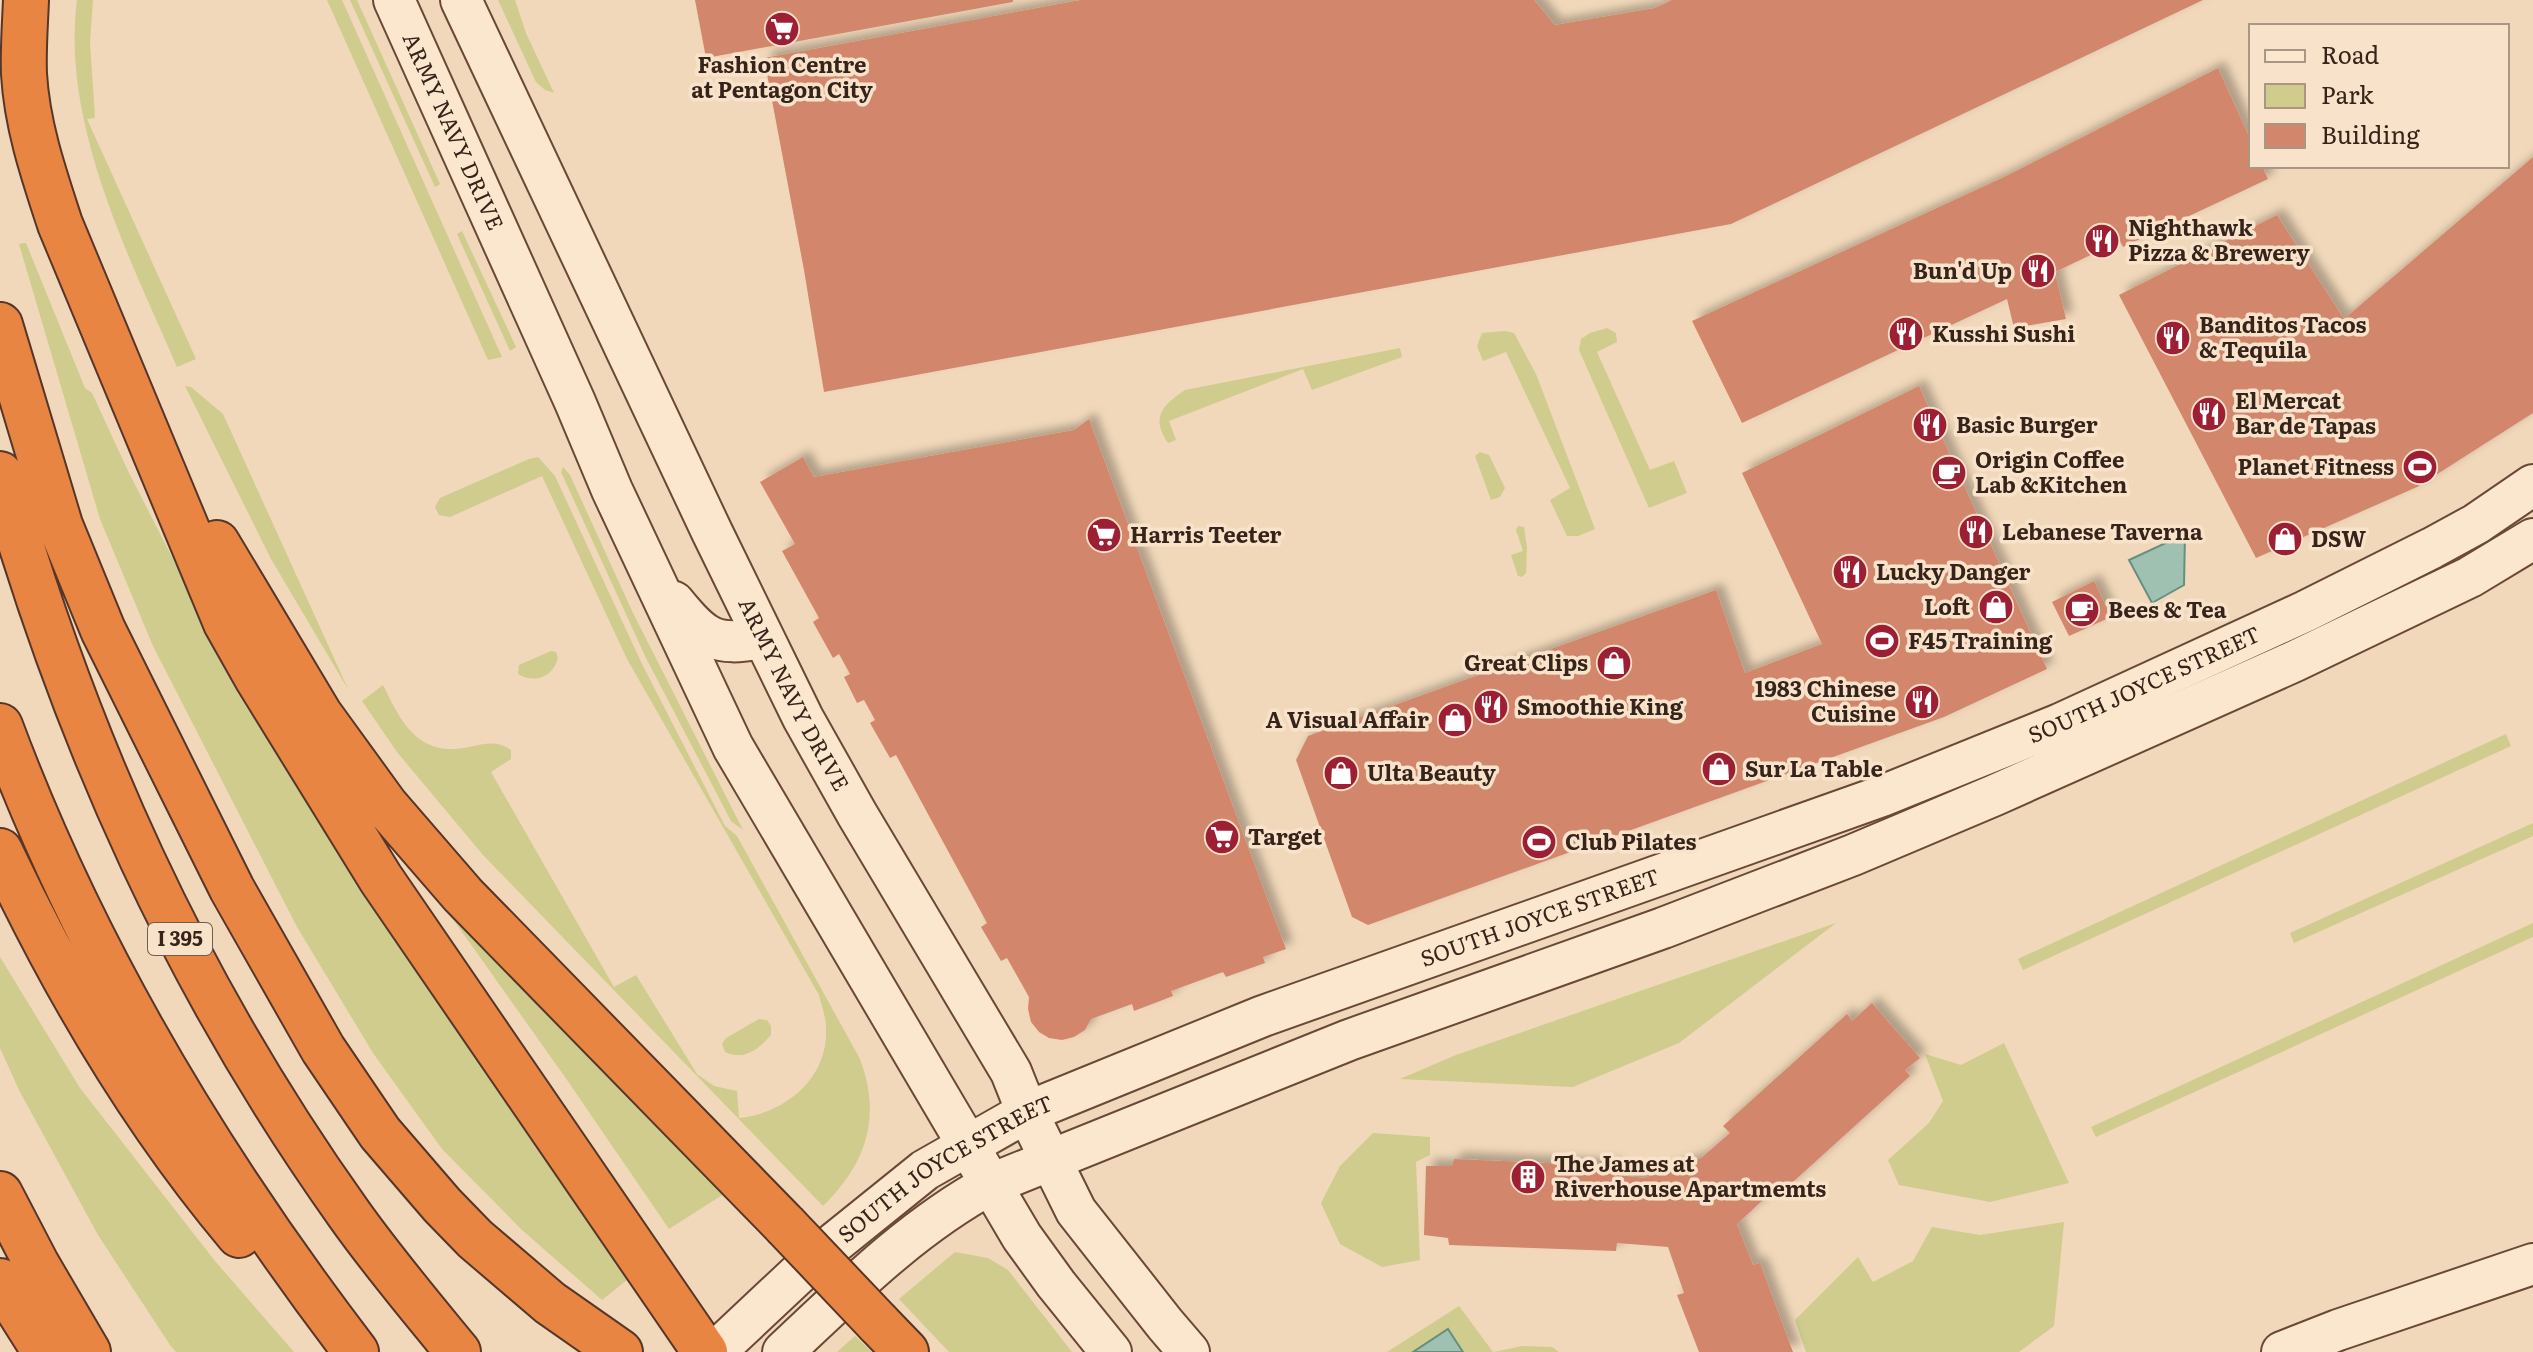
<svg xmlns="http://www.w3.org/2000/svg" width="2533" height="1352" font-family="Literata,serif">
	<defs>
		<filter id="shadow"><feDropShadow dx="7" dy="-7" stdDeviation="4" flood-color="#0004"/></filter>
	</defs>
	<rect width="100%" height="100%" fill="#f1d8ba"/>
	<path fill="#cfcc8e" d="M 77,0 L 93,0 L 90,42 L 95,118 L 87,119 L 196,359 L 177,367 C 129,256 61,124 77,0 Z
		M 327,0 L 342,0 L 502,357 L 488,360 Z
		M 350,0 L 357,0 L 440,184 L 435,187 Z
		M 498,0 L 515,0 L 526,33 L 554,93 L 545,90 L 536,82 Z
		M 462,231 L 516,347 L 510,351 L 457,234 Z
		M 26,243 L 85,388 L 92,393 L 129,473 L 196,604 L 632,1276 L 602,1300 L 522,1230 L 442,1149 L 373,1053 L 297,927 L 153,646 L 100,519 L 19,244 Z
		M 1607,328 L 1616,333 L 1617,342 L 1597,352 L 1650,470 L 1674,461 L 1687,493 L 1649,508 L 1579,350 L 1581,339 L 1590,333 Z
		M 1505,331 L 1514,333 L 1536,374 L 1595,529 L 1578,536 L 1567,536 L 1550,500 L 1570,488 L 1506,352 L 1483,361 L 1477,346 L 1482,333 Z
		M 1400,348 L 1402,357 L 1312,390 L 1303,369 L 1169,421 L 1176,440 L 1168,443 C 1150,417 1163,405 1185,390 Z
		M 185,386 L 191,387 L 223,414 L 349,691 L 271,559 Z
		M 1480,452 L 1489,455 L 1505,488 L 1500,497 L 1491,500 L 1475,456 Z
		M 538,457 L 555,476 L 641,662 L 725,826 L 737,836 L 860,1059 C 882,1118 866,1164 823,1206 L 483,855 L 397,752 L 362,701 L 383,685 C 402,724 419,758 469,747 C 486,744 496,740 511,750 L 511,759 L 491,772 L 614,987 L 636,975 L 697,1074 L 714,1086 L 737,1091 L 739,1118 C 786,1113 829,1078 826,1027 C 826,1016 821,1005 819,995 L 627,659 L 542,476 L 450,517 L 439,515 L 435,507 L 440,498 L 529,459 Z
		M 563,467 L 570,475 L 633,613 L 743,830 L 731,821 L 646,658 L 561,472 Z
		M 1518,526 L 1524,527 L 1527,548 L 1526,573 L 1522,577 L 1518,576 L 1511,555 L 1523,551 L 1516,530 Z
		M 551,651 L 556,652 L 558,658 C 553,677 535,684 518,674 L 519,665 Z
		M 2506,734 L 2511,746 L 2023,970 L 2018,959 Z
		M 2533,823 L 2533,836 L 2294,943 L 2290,933 Z
		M 445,908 L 727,1192 L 669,1229 L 565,1077 Z
		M 1836,923 L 1679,1043 L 1573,1087 L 1400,1079 L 1456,1055 Z
		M 2533,923 L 2533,937 L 2096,1137 L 2091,1127 Z
		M 0,957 L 80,1088 L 215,1261 L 294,1352 L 176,1352 L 170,1345 L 98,1235 L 19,1090 L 0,1048 Z
		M 759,1019 L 767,1020 L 771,1026 L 771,1035 C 759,1049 744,1061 725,1052 L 722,1044 L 726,1038 Z
		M 2004,1043 L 2069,1183 L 1990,1202 L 1899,1185 L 1888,1160 L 1929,1123 L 1943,1101 L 1925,1054 L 1961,1065 Z
		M 1373,1133 L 1430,1137 L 1430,1155 L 1416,1162 L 1420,1260 L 1382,1267 L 1340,1244 L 1321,1203 L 1340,1166 Z
		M 2064,1222 L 2054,1326 L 2019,1352 L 1806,1352 L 1795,1320 L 1858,1257 L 1873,1282 L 1913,1261 L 1932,1227 L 1980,1235 Z
		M 955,1252 L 988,1258 L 1008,1270 L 1072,1352 L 949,1352 L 899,1299 Z
		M 1459,1306 L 1493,1352 L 1387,1352 Z
		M 855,1336 L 872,1352 L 837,1352 Z
		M 1522,1346 L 1552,1347 L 1559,1352 L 1494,1352 Z"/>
	<path fill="#9fc1b2" stroke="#668f7e" stroke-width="2" d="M 2185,534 L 2184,585 L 2152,603 L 2129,560 Z
		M 1448,1329 L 1463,1352 L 1413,1352 Z"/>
	<path fill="#d2876d" filter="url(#shadow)" d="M 695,0 L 1013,0 L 1013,2 L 706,58 Z
		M 1081,0 L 1534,0 L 1555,25 L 1655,8 L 1672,0 L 2203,0 L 1731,224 L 824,392 L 804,270 L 764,58 Z
		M 2218,68 L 2251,141 L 2251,166 L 2262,166 L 2268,179 L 2123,247 L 2120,241 L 2055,272 L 2066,319 L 2014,328 L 2007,299 L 1742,423 L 1692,321 L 2004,177 Z
		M 2533,157 L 2533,413 L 2417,487 L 2256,558 L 2119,295 L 2277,215 L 2344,319 Z
		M 1919,386 L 2047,669 L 1944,717 L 1368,925 L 1352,917 L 1296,760 L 1308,736 L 1716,590 L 1745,673 L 1822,644 L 1742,473 Z
		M 1089,419 L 1286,949 L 1263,957 L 1265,963 L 1226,977 L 1223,972 L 1171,991 L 1173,996 L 1134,1011 L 1132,1004 L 1091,1019 L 1085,1030 L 1074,1037 L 1062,1040 L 1049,1038 L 1039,1032 L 1031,1022 L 1028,1009 L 1029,997 L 1007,958 L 1001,961 L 981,927 L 987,923 L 896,755 L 890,758 L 870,723 L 875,720 L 864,700 L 857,703 L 844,677 L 850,674 L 839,654 L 833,658 L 813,622 L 819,618 L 782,551 L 795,544 L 760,482 L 803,457 L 814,477 L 1074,430 Z
		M 2094,581 L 2111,617 L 2069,636 L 2052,602 Z
		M 1872,1003 L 1920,1058 L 1905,1070 L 1910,1076 L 1783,1191 L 1778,1186 L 1737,1224 L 1753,1265 L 1760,1263 L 1793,1352 L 1699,1352 L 1677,1295 L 1684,1293 L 1668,1247 L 1617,1243 L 1616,1251 L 1449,1245 L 1448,1238 L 1424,1235 L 1426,1166 L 1452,1166 L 1454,1159 L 1616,1166 L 1617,1175 L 1644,1178 L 1701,1158 L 1730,1133 L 1723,1126 L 1847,1014 L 1852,1021 Z"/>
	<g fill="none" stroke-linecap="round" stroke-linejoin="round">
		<defs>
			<g id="secondary">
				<path id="s1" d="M 394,0 L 575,402 L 612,490 L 733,747 L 1022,1237 L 1056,1284 L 1111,1352"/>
				<path id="s2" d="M 461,0 L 712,532 L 803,718 L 857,814 L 1011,1072 L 1027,1112 L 1076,1211 L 1165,1324 L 1189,1352"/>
				<path d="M 674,602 C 704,639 715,647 762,638"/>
				<path id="s3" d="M 715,1352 L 812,1261 L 925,1170 L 1027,1112 L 1263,1016 L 1882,796 L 2060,724 L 2306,611 L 2432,548 L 2476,524 L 2533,485"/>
				<path d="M 783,1352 C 848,1291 913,1226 991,1184 L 1349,1040 L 1663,928 L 1853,855 L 1995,795 L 2295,661 L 2470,577 L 2533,539"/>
				<path d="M 2282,1352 L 2338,1330 L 2533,1264"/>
			</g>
			<path id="highway" d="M 26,0 C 25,25 23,50 24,74 C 27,126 44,175 60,224 L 226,623 L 257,678 L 381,879 L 705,1352
				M 0,325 L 60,525 L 103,630 L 232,889 L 323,1049 L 380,1133 L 442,1205 L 475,1239 L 550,1303 L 620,1352
				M 0,474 C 77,744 186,985 349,1214 C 383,1262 421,1307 458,1352
				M 217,543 L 320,715 L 386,806 L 463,895 L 785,1225
				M 0,726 C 84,952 209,1160 356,1352
				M 0,851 C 64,987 142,1120 239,1235
				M 0,1194 L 37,1265 L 88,1352
				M 0,1281 L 45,1352
				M 878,1323 L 906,1352"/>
		</defs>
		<use href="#secondary" stroke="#6a4837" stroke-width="44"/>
		<use href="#highway" stroke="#553629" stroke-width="48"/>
		<use href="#secondary" stroke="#fbe6ce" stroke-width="40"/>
		<use href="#highway" stroke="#e98542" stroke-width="44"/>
		<defs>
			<path id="highway-bridge" d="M 785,1225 L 878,1323"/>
		</defs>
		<use href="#highway-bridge" stroke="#553629" stroke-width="48" stroke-linecap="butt"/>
		<use href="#highway-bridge" stroke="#e98542" stroke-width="44"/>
	</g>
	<defs>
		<symbol id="supermarket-disc" viewBox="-11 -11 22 22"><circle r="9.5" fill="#9c1f34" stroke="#f8e3ca"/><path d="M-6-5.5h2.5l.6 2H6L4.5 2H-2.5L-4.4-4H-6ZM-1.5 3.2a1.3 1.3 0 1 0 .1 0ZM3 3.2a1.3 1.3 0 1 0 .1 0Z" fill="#fff"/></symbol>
		<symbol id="restaurant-disc" viewBox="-11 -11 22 22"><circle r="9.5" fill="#9c1f34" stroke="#f8e3ca"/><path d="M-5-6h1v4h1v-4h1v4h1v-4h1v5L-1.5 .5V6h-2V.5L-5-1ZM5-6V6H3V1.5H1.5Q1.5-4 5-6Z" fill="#fff"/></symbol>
		<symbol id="stadium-disc" viewBox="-11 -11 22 22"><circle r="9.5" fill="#9c1f34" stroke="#f8e3ca"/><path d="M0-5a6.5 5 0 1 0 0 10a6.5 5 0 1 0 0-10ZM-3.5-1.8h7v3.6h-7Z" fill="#fff"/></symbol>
		<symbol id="cafe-disc" viewBox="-11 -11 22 22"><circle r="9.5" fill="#9c1f34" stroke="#f8e3ca"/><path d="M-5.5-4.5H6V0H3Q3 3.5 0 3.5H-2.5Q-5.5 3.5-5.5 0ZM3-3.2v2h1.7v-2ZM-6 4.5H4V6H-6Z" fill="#fff"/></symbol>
		<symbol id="shop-disc" viewBox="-11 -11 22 22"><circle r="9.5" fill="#9c1f34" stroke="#f8e3ca"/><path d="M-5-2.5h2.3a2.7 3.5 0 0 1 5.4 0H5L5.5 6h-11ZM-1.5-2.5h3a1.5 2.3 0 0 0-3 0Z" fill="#fff"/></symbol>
		<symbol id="building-disc" viewBox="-11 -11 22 22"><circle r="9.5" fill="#9c1f34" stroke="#f8e3ca"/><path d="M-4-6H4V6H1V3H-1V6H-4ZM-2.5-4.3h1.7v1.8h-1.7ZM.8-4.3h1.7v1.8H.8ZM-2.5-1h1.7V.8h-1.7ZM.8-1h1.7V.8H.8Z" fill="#fff"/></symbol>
	</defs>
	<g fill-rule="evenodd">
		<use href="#supermarket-disc" x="762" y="9" width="40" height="40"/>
		<use href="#restaurant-disc" x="2082" y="221" width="40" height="40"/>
		<use href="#restaurant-disc" x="2018" y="251" width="40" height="40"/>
		<use href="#restaurant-disc" x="1886" y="314" width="40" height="40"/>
		<use href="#restaurant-disc" x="2153" y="318" width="40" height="40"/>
		<use href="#restaurant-disc" x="2189" y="394" width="40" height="40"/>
		<use href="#restaurant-disc" x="1910" y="405" width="40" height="40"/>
		<use href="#stadium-disc" x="2400" y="447" width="40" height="40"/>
		<use href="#cafe-disc" x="1929" y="453" width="40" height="40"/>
		<use href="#restaurant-disc" x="1956" y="512" width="40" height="40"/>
		<use href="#supermarket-disc" x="1084" y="515" width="40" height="40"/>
		<use href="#shop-disc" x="2265" y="519" width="40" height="40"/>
		<use href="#restaurant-disc" x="1830" y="552" width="40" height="40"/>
		<use href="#shop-disc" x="1976" y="587" width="40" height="40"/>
		<use href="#cafe-disc" x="2062" y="590" width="40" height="40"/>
		<use href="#stadium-disc" x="1862" y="621" width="40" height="40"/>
		<use href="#shop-disc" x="1594" y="643" width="40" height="40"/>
		<use href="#restaurant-disc" x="1902" y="682" width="40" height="40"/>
		<use href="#restaurant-disc" x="1471" y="687" width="40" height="40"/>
		<use href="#shop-disc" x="1435" y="700" width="40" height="40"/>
		<use href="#shop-disc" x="1699" y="749" width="40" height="40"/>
		<use href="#shop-disc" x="1321" y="753" width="40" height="40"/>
		<use href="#supermarket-disc" x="1202" y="817" width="40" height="40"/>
		<use href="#stadium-disc" x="1519" y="822" width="40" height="40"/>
		<use href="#building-disc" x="1508" y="1157" width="40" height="40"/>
	</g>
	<g text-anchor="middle" stroke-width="7" stroke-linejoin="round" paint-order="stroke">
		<rect fill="#f8e3ca" stroke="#705d4f" stroke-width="2" x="148" y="923" width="64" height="32" rx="6"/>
		<g font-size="20" font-weight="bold" fill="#36231a">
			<text x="180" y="946">I 395</text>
		</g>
		<g font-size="22" font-weight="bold" fill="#36231a" stroke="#f8e3ca" text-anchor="start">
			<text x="782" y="73" text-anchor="middle">Fashion Centre<tspan x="782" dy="25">at Pentagon City</tspan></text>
			<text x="2128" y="236">Nighthawk<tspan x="2128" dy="25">Pizza &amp; Brewery</tspan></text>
			<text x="2012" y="279" text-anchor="end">Bun'd Up</text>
			<text x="2199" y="333">Banditos Tacos<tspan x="2199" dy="25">&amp; Tequila</tspan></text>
			<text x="1932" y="342">Kusshi Sushi</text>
			<text x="2235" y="409">El Mercat<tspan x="2235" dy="25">Bar de Tapas</tspan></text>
			<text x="1956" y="433">Basic Burger</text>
			<text x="1975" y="468">Origin Coffee<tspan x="1975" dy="25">Lab &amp;Kitchen</tspan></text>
			<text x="2394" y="475" text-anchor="end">Planet Fitness</text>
			<text x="2002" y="540">Lebanese Taverna</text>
			<text x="1130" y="543">Harris Teeter</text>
			<text x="2311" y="547">DSW</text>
			<text x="1876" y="580">Lucky Danger</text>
			<text x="1970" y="615" text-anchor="end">Loft</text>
			<text x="2108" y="618">Bees &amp; Tea</text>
			<text x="1908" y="649">F45 Training</text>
			<text x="1588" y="671" text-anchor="end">Great Clips</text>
			<text x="1896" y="697" text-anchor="end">1983 Chinese<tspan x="1896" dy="25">Cuisine</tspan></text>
			<text x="1517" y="715">Smoothie King</text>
			<text x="1429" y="728" text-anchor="end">A Visual Affair</text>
			<text x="1745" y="777">Sur La Table</text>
			<text x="1367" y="781">Ulta Beauty</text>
			<text x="1248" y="845">Target</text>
			<text x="1565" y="850">Club Pilates</text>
			<text x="1554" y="1172">The James at<tspan x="1554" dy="25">Riverhouse Apartmemts</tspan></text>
		</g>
		<g font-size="22" fill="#36231a" stroke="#f8e3ca">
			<text dy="8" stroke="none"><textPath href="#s1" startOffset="144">ARMY NAVY DRIVE</textPath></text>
			<text dy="8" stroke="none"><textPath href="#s3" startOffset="1592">SOUTH JOYCE STREET</textPath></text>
			<text dy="8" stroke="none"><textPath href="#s2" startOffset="770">ARMY NAVY DRIVE</textPath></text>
			<text dy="8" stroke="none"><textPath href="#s3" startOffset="944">SOUTH JOYCE STREET</textPath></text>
			<text dy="8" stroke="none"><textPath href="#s3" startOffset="296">SOUTH JOYCE STREET</textPath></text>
		</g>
	</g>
	<rect x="2249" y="24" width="260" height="144" fill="#f8e3ca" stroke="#aa9684" stroke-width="2"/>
	<rect x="2265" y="50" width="40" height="12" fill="#fbe6ce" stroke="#aa9684" stroke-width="2"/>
	<text x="2321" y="64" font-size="24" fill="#36231a">Road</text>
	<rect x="2265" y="84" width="40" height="24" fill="#cfcc8e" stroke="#aa9684" stroke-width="2"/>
	<text x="2321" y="104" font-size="24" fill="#36231a">Park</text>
	<rect x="2265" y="124" width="40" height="24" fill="#d2876d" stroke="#aa9684" stroke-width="2"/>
	<text x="2321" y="144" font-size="24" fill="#36231a">Building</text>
</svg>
